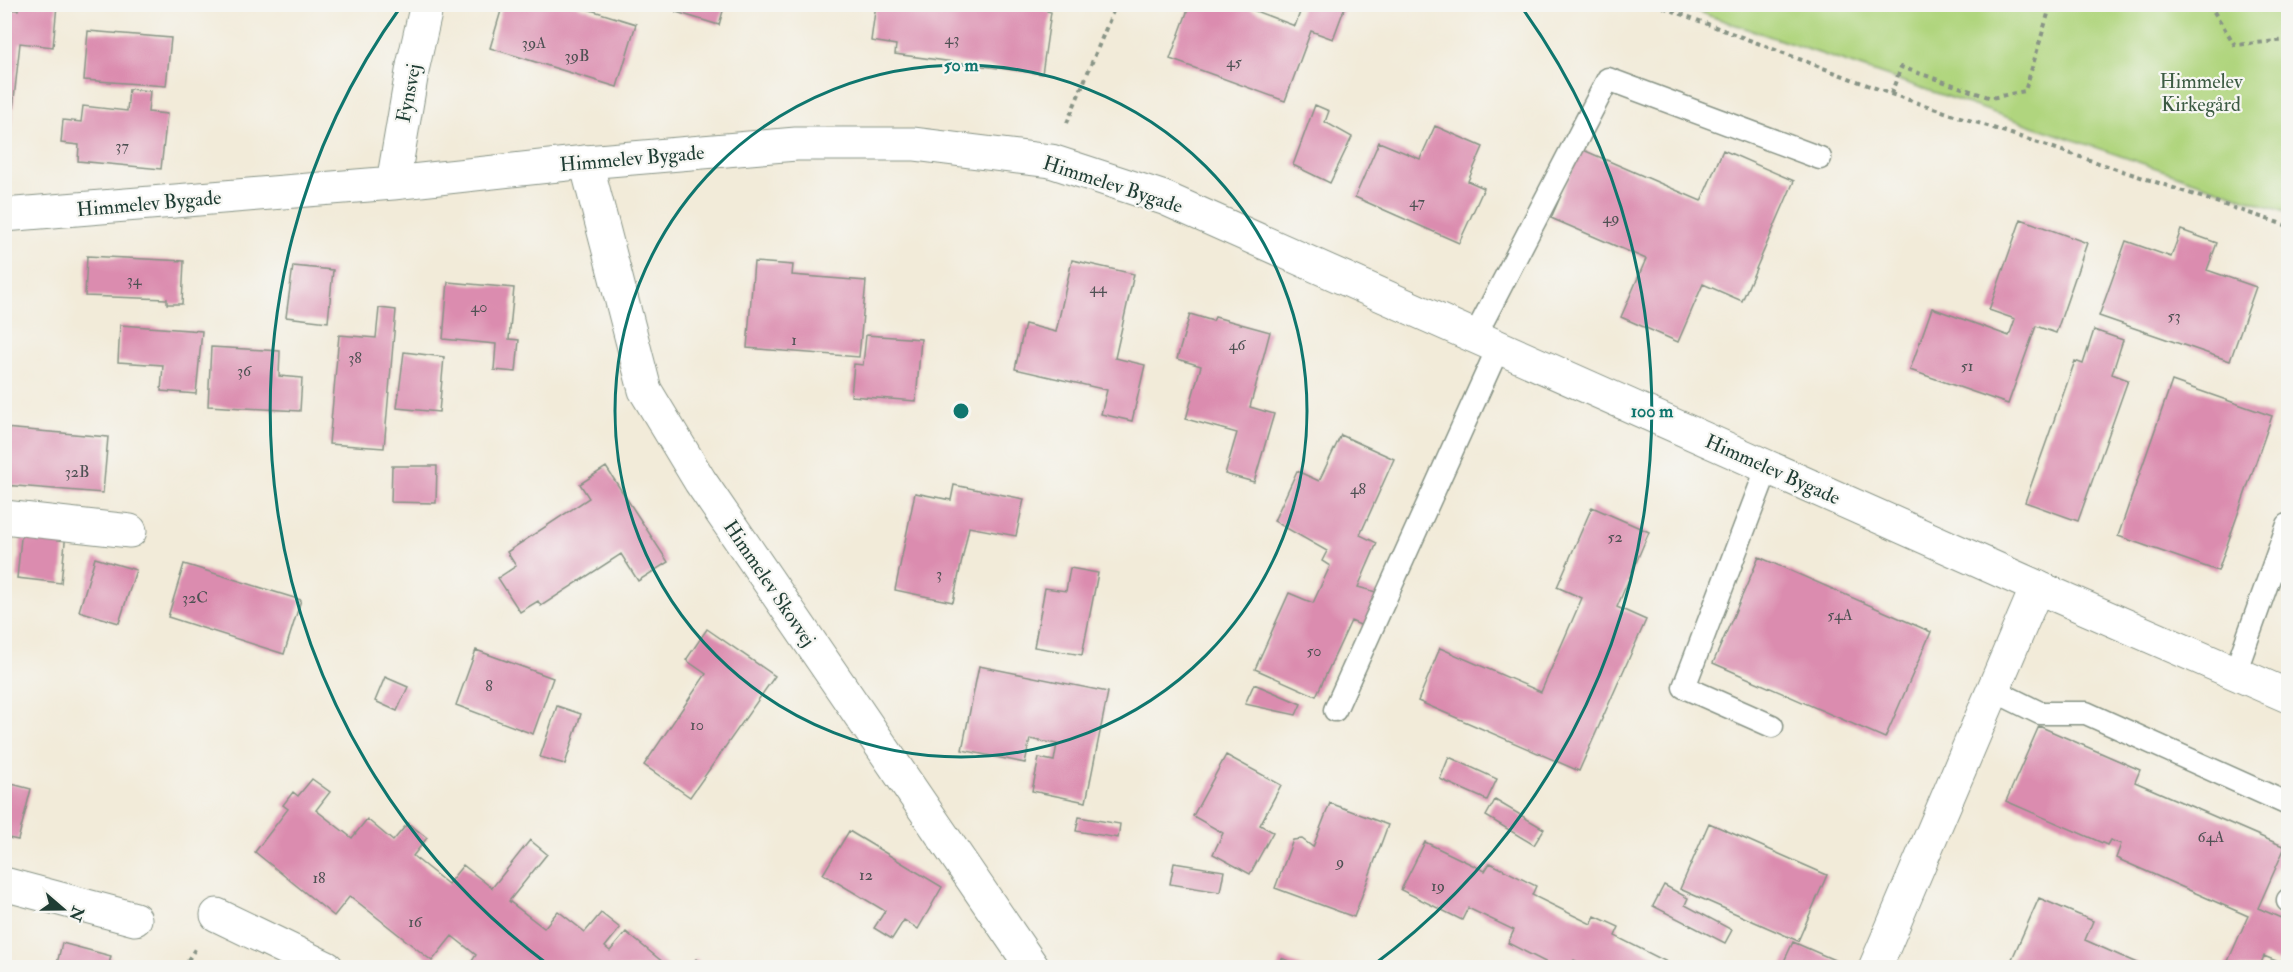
<svg xmlns="http://www.w3.org/2000/svg" width="2293" height="972" font-family="'IM FELL Double Pica',serif">
	<rect width="100%" height="100%" fill="#f6f6f2"/>
	<filter id="ink" filterUnits="userSpaceOnUse"><feTurbulence type="fractalNoise" baseFrequency=".0167" numOctaves="2"/><feDisplacementMap in="SourceGraphic" scale="12" xChannelSelector="R" yChannelSelector="G"/><feConvolveMatrix kernelMatrix="1 2 1 2 8 2 1 2 1" color-interpolation-filters="sRGB"/></filter>
	<filter id="wash" filterUnits="userSpaceOnUse"><feTurbulence type="fractalNoise" baseFrequency=".008" numOctaves="4" result="noise"/><feDisplacementMap in="SourceGraphic" scale="24" xChannelSelector="R" yChannelSelector="G"/><feGaussianBlur stdDeviation="1.35" result="paint"/><feColorMatrix in="noise" values="0 0 0 0 0 0 0 0 0 0 0 0 0 0 0 0 0 1.4 0 .05"/><feComposite in="paint" operator="in"/></filter>
	<g filter="url(#wash)">
		<rect width="100%" height="100%" fill="#f2ebd9"/>
		<path fill="#b0d57e" stroke="#688959" stroke-width="1.5" d="M 1682,5 L 2288,5 L 2288,213 L 1707,15 Z"/>
		<g id="blocks">
			<path fill="#db8caf" d="M 19,4 L 57,5 L 53,47 L 20,43 L 9,146 L 4,146 L 4,9 L 18,10 Z
				M 503,4 L 571,4 L 636,24 L 617,87 L 490,48 Z
				M 678,4 L 725,4 L 719,25 L 676,12 Z
				M 876,4 L 1048,5 L 1047,11 L 1051,12 L 1042,74 L 895,54 L 896,45 L 871,41 Z
				M 1190,4 L 1237,4 L 1295,26 L 1303,4 L 1346,4 L 1333,39 L 1311,31 L 1285,101 L 1170,59 Z
				M 88,31 L 171,38 L 166,86 L 84,80 Z
				M 129,89 L 150,91 L 148,112 L 167,114 L 161,169 L 78,161 L 79,145 L 61,143 L 63,120 L 81,122 L 83,106 L 127,111 Z
				M 1315,105 L 1329,111 L 1325,122 L 1352,137 L 1330,183 L 1293,165 Z
				M 1435,126 L 1483,147 L 1468,181 L 1484,188 L 1459,243 L 1355,197 L 1379,142 L 1420,159 Z
				M 1581,149 L 1701,201 L 1723,150 L 1794,181 L 1742,301 L 1703,284 L 1678,342 L 1621,317 L 1646,259 L 1551,218 Z
				M 2021,219 L 2087,243 L 2056,333 L 2036,326 L 2008,404 L 1910,370 L 1932,308 L 2009,336 L 2015,319 L 1989,310 Z
				M 2181,230 L 2217,243 L 2207,270 L 2256,287 L 2230,361 L 2099,316 L 2126,241 L 2171,257 Z
				M 87,256 L 184,261 L 182,304 L 167,304 L 167,299 L 85,296 Z
				M 1072,260 L 1134,274 L 1115,358 L 1145,365 L 1132,421 L 1101,414 L 1107,390 L 1015,369 L 1025,324 L 1056,332 Z
				M 754,262 L 793,265 L 792,275 L 866,281 L 859,357 L 747,348 Z
				M 293,266 L 333,270 L 328,322 L 286,317 Z
				M 448,282 L 514,288 L 509,339 L 519,340 L 516,372 L 494,370 L 496,344 L 443,339 Z
				M 379,308 L 396,310 L 384,448 L 329,444 L 339,335 L 376,338 Z
				M 1190,314 L 1213,321 L 1215,317 L 1270,332 L 1250,407 L 1274,414 L 1254,482 L 1225,474 L 1237,433 L 1186,419 L 1201,366 L 1177,359 Z
				M 120,325 L 202,331 L 196,394 L 161,391 L 163,365 L 118,362 Z
				M 2094,330 L 2123,340 L 2112,374 L 2128,380 L 2078,521 L 2025,502 L 2075,361 L 2083,364 Z
				M 866,335 L 921,339 L 916,401 L 851,396 L 854,364 L 863,365 Z
				M 211,347 L 280,351 L 279,376 L 302,378 L 300,411 L 208,406 Z
				M 404,352 L 444,357 L 439,412 L 397,408 Z
				M 2172,381 L 2272,416 L 2218,571 L 2118,536 Z
				M 4,428 L 108,437 L 103,493 L 4,485 Z
				M 1341,435 L 1394,459 L 1360,535 L 1377,543 L 1358,587 L 1383,594 L 1367,628 L 1351,621 L 1316,696 L 1255,669 L 1289,593 L 1313,603 L 1330,566 L 1322,561 L 1327,551 L 1274,521 L 1297,471 L 1319,481 Z
				M 392,466 L 437,466 L 436,503 L 391,502 Z
				M 606,467 L 668,562 L 638,581 L 621,554 L 541,606 L 538,601 L 520,612 L 498,578 L 516,566 L 507,552 L 589,498 L 580,484 Z
				M 954,485 L 1024,499 L 1016,536 L 969,527 L 953,602 L 895,590 L 915,493 L 951,500 Z
				M 1592,507 L 1649,532 L 1617,607 L 1646,620 L 1579,771 L 1418,701 L 1440,648 L 1541,692 L 1582,598 L 1557,587 Z
				M 22,528 L 66,532 L 61,583 L 17,578 Z
				M 1759,557 L 1931,632 L 1885,738 L 1713,663 Z
				M 95,558 L 136,570 L 119,623 L 79,611 Z
				M 184,564 L 301,600 L 284,654 L 168,617 Z
				M 1070,568 L 1098,573 L 1082,655 L 1034,647 L 1045,588 L 1066,591 Z
				M 707,629 L 775,676 L 690,797 L 644,765 L 706,674 L 686,660 Z
				M 476,650 L 553,678 L 533,734 L 456,705 Z
				M 979,666 L 1108,692 L 1086,802 L 1032,791 L 1039,758 L 1054,761 L 1057,744 L 1030,739 L 1025,763 L 962,750 Z
				M 385,677 L 408,687 L 397,711 L 375,701 Z
				M 1254,684 L 1301,704 L 1296,715 L 1245,704 Z
				M 557,706 L 581,714 L 565,764 L 540,757 Z
				M 2039,726 L 2140,770 L 2135,782 L 2285,847 L 2258,908 L 2288,921 L 2288,945 L 2281,963 L 2264,956 L 2259,968 L 2225,968 L 2248,916 L 2116,858 L 2121,844 L 2110,840 L 2107,845 L 2006,801 Z
				M 1226,755 L 1281,785 L 1260,825 L 1273,832 L 1250,874 L 1213,854 L 1223,833 L 1193,816 Z
				M 1449,757 L 1497,779 L 1487,800 L 1440,779 Z
				M 312,779 L 330,792 L 316,810 L 352,838 L 367,819 L 393,841 L 408,823 L 427,838 L 413,856 L 448,884 L 463,865 L 492,888 L 530,840 L 547,854 L 509,901 L 544,928 L 558,911 L 585,932 L 601,913 L 620,928 L 605,947 L 610,951 L 626,932 L 670,968 L 480,968 L 472,961 L 476,955 L 452,936 L 432,961 L 350,896 L 334,916 L 255,852 L 288,809 L 283,805 L 293,792 L 298,796 Z
				M 4,782 L 31,789 L 18,840 L 4,837 Z
				M 1495,800 L 1544,829 L 1534,845 L 1486,816 Z
				M 1330,803 L 1388,825 L 1354,917 L 1275,888 L 1293,840 L 1302,839 L 1313,847 Z
				M 1079,817 L 1120,824 L 1118,838 L 1076,831 Z
				M 1709,823 L 1827,875 L 1798,941 L 1680,889 Z
				M 849,831 L 942,887 L 918,929 L 904,920 L 892,939 L 874,928 L 885,911 L 823,874 Z
				M 1425,842 L 1485,871 L 1490,863 L 1536,886 L 1532,895 L 1591,924 L 1595,916 L 1619,927 L 1615,936 L 1675,966 L 1674,968 L 1589,968 L 1574,960 L 1570,968 L 1557,968 L 1508,943 L 1514,930 L 1468,908 L 1462,920 L 1401,890 Z
				M 1174,863 L 1224,871 L 1220,892 L 1170,884 Z
				M 1664,885 L 1688,898 L 1685,905 L 1732,930 L 1725,943 L 1653,906 Z
				M 2039,898 L 2093,921 L 2085,940 L 2148,968 L 2008,968 Z
				M 1793,942 L 1846,965 L 1846,968 L 1781,968 Z
				M 62,943 L 111,956 L 108,968 L 56,968 Z
				M 1281,958 L 1304,967 L 1304,968 L 1277,968 Z
				M 696,959 L 707,968 L 689,968 Z"/>
		</g>
	</g>
	<g filter="url(#ink)">
		<use href="#blocks" fill-opacity="0" stroke="#889486" stroke-width="1.5"/>
		<g fill="none" stroke-linecap="round" stroke-linejoin="round">
			<defs>
				<path id="service" d="M 1475,336 L 1608,79 L 1820,158
					M 1768,466 L 1684,687 L 1772,726
					M 2235,673 L 2288,525
					M 1993,690 L 2040,713 L 2086,713 L 2288,804
					M 1335,710 L 1499,346
					M 2288,901 L 2288,900"/>
				<path id="minor" d="M 586,162 L 645,390 L 700,481 L 1033,968
					M 4,517 L 130,531
					M 4,884 L 135,919
					M 217,915 L 327,968
					M 1875,968 L 2037,587"/>
				<path id="tertiary" d="M 393,183 L 413,66 L 427,4
					M 4,215 L 393,183 L 586,162 L 796,144 L 914,144 L 1051,161 L 1164,198 L 2037,587 L 2288,696"/>
			</defs>
			<use href="#service" stroke="#889486" stroke-width="25"/>
			<use href="#minor" stroke="#889486" stroke-width="35"/>
			<use href="#tertiary" stroke="#889486" stroke-width="35"/>
			<path stroke="#889486" stroke-width="4" stroke-dasharray="4.5 4.5" stroke-linecap="butt" d="M 1655,4 L 1891,94 L 2288,226
				M 2209,4 L 2235,45 L 2288,40
				M 1891,94 L 1901,67 L 1991,98 L 2025,91 L 2051,4
				M 1067,123 L 1116,4
				M 183,968 L 195,949"/>
			<use href="#service" stroke="#fff" stroke-width="22"/>
			<use href="#minor" stroke="#fff" stroke-width="33"/>
			<use href="#tertiary" stroke="#fff" stroke-width="33"/>
		</g>
	</g>
	<g fill="none" stroke="#0f766e" stroke-width="3">
		<circle cx="961" cy="411" r="346"/>
		<path d="M550 966A691 691 0 0 1 402 5M1520 5A691 691 0 0 1 1372 966"/>
	</g>
	<g text-anchor="middle" stroke-width="4.5" stroke-linejoin="round" paint-order="stroke">
		<g font-size="16" fill="#4e5153">
			<text x="952" y="44">43</text>
			<text x="534" y="48">39A</text>
			<text x="577" y="61">39B</text>
			<text x="1234" y="67">45</text>
			<text x="122" y="151">37</text>
			<text x="1417" y="207">47</text>
			<text x="1611" y="223">49</text>
			<text x="134" y="285">34</text>
			<text x="1098" y="293">44</text>
			<text x="479" y="312">40</text>
			<text x="2174" y="321">53</text>
			<text x="794" y="345">1</text>
			<text x="1237" y="350">46</text>
			<text x="355" y="363">38</text>
			<text x="1967" y="371">51</text>
			<text x="244" y="376">36</text>
			<text x="77" y="477">32B</text>
			<text x="1358" y="494">48</text>
			<text x="1615" y="542">52</text>
			<text x="939" y="579">3</text>
			<text x="195" y="603">32C</text>
			<text x="1840" y="620">54A</text>
			<text x="1314" y="656">50</text>
			<text x="489" y="691">8</text>
			<text x="697" y="730">10</text>
			<text x="2211" y="842">64A</text>
			<text x="1340" y="867">9</text>
			<text x="866" y="880">12</text>
			<text x="319" y="883">18</text>
			<text x="1438" y="891">19</text>
			<text x="415" y="927">16</text>
		</g>
		<g font-size="20" fill="#3c5b43" stroke="#f6f6f2">
			<text x="2201" y="88">Himmelev<tspan x="2201" dy="23">Kirkegård</tspan></text>
		</g>
		<g font-size="20" fill="#1f3d34" stroke="#f6f6f2">
			<text transform="translate(408 93) rotate(-79)" y="7">Fynsvej</text>
			<text transform="translate(632 158) rotate(-5)" y="7">Himmelev Bygade</text>
			<text transform="translate(1113 184) rotate(18)" y="7">Himmelev Bygade</text>
			<text transform="translate(149 203) rotate(-5)" y="7">Himmelev Bygade</text>
			<text transform="translate(1773 469) rotate(24)" y="7">Himmelev Bygade</text>
			<text transform="translate(770 583) rotate(56)" y="7">Himmelev Skovvej</text>
		</g>
	</g>
	<circle cx="961" cy="411" r="9" fill="#0f766e" stroke="#f6f6f2" stroke-width="3"/>
	<g font-size="18" text-anchor="middle" font-weight="bold" fill="#0f766e" stroke="#f6f6f2" stroke-width="4.5" stroke-linejoin="round" paint-order="stroke">
		<text x="961" y="71">50 m</text>
		<text x="1652" y="417">100 m</text>
	</g>
	<rect width="2293" height="972" fill="none" stroke="#f6f6f2" stroke-width="24"/>
	<g transform="translate(63 909) rotate(110)" stroke="#f6f6f2" stroke-width="4.5" paint-order="stroke">
	<path d="M0-4.5L10 22L0 15L-10 22Z" fill="#1f3d34"/>
	<text y="-9" font-size="16" font-weight="bold" text-anchor="middle" fill="#1f3d34">N</text>
	</g>
</svg>
